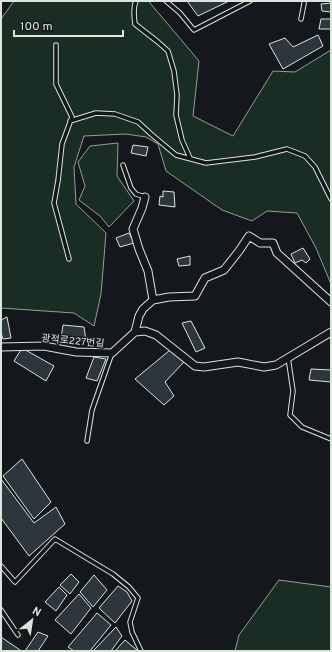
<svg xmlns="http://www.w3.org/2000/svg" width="332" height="652" font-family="Overpass,'Noto Sans KR',sans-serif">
	<rect width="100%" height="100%" fill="#14181c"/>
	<path fill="#1a2d24" stroke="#939e99" d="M 14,1 L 150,1 L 150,3 L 199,61 L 193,116 L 233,136 L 273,71 L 295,72 L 331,50 L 331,284 L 316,248 L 297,213 L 267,211 L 252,221 L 222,210 L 166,171 L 158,144 L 146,137 L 126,134 L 84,136 L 74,167 L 76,204 L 106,233 L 101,294 L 94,326 L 74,313 L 1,308 L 1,19 Z
		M 118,143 L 117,176 L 134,201 L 109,227 L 100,216 L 79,200 L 85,186 L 78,162 L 90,146 Z
		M 279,580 L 331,587 L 331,651 L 235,651 L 239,635 Z"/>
	<path fill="#2c363c" stroke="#d8e6dc" d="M 187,1 L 229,1 L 198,16 Z
		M 331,3 L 331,12 L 322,11 L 321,4 Z
		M 321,19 L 331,19 L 331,29 L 319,29 Z
		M 318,35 L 323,46 L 283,69 L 269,44 L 285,38 L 293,47 Z
		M 133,145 L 148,147 L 146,156 L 131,153 Z
		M 163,191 L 174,192 L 175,207 L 159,205 L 160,196 L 163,197 Z
		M 129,233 L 134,243 L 120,247 L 116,238 Z
		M 303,248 L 310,259 L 306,263 L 302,260 L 295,263 L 291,254 Z
		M 190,256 L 190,265 L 179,266 L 177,259 Z
		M 7,317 L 11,338 L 3,339 L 1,333 L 1,320 Z
		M 191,321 L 205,348 L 196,352 L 182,323 Z
		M 63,325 L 84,327 L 86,341 L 61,338 Z
		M 22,348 L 54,366 L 46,381 L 14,361 Z
		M 170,350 L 184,362 L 165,382 L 174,396 L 164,405 L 135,379 Z
		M 94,357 L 106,359 L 97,381 L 86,378 Z
		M 311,369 L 331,370 L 331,382 L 309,380 Z
		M 22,459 L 51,502 L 34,519 L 3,476 Z
		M 1,479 L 34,523 L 56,507 L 65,524 L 29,556 L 1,518 Z
		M 71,574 L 79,582 L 70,594 L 60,585 Z
		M 94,575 L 107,590 L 93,607 L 80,592 Z
		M 118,586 L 127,592 L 132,601 L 115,623 L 99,608 Z
		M 59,587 L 67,595 L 56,611 L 45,602 Z
		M 79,594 L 91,608 L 71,634 L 55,620 Z
		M 97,613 L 111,625 L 90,651 L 74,651 L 68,647 Z
		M 116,627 L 122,636 L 111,651 L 93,651 Z
		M 38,632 L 48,636 L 38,651 L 25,651 Z
		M 1,637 L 20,650 L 20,651 L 1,651 Z
		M 125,640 L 138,651 L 115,651 Z"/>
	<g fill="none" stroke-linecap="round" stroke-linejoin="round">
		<defs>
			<path id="service" d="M 136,1 C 133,8 134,17 135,24 L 158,42 L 168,51 L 174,71 L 177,95 L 176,115 L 182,140 L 190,158
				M 166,1 L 180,13 L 194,30 L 250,1
				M 301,19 L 304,4 L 304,1
				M 56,45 L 56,84 L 72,117 L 62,144 L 58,181 L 54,203 L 69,259
				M 70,121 L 96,113 L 115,114 L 138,122 L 151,134 L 176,155 L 206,163 L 255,157 L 287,149 L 305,156 L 315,167 L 331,199
				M 123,165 L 131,188 L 136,194 L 145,197
				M 288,357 L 293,391 L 290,415 L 302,427 L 331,439
				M 87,441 L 92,410 L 112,353
				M 1,566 L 15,582 L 55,539 L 113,574 L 129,587 L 138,598 L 130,622 L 132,632 L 141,651
				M 1,610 L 18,635"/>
			<path id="minor" d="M 145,197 L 142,208 L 133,229 L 139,249 L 148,271 L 153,300
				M 135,332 L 139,316 L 143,309 L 153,300 L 169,297 L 195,296 L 205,278 L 224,270 L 239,251 L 249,236 L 260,243 L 273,243 L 277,253 L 331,302
				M 1,347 L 44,346 L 76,352 L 112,353 L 135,332 L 145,331 L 156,335 L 195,366 L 204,367 L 238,362 L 264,367 L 276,365 L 331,332"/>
		</defs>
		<use href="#service" stroke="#d8e6dc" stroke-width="5.5"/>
		<use href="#minor" stroke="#d8e6dc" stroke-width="9"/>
		<use href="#service" stroke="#14181c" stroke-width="3.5"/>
		<use href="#minor" stroke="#14181c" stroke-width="7"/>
	</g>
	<g text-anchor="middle" stroke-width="3" stroke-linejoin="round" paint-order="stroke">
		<g font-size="10" fill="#d8e6dc" stroke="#14181c">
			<text transform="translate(73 340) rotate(5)" y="4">광적로227번길</text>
		</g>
	</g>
	<rect width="332" height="652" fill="none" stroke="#d8e6dc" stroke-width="4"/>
	<g transform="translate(32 620) rotate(30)" stroke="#14181c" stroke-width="3" paint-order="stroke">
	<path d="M0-3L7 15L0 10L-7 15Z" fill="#d8e6dc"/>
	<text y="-6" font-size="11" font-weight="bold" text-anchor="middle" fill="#d8e6dc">N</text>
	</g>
	<path d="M14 30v6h109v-6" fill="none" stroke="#d8e6dc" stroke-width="2"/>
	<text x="20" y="30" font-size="12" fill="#d8e6dc" stroke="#14181c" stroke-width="3" paint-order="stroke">100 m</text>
</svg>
